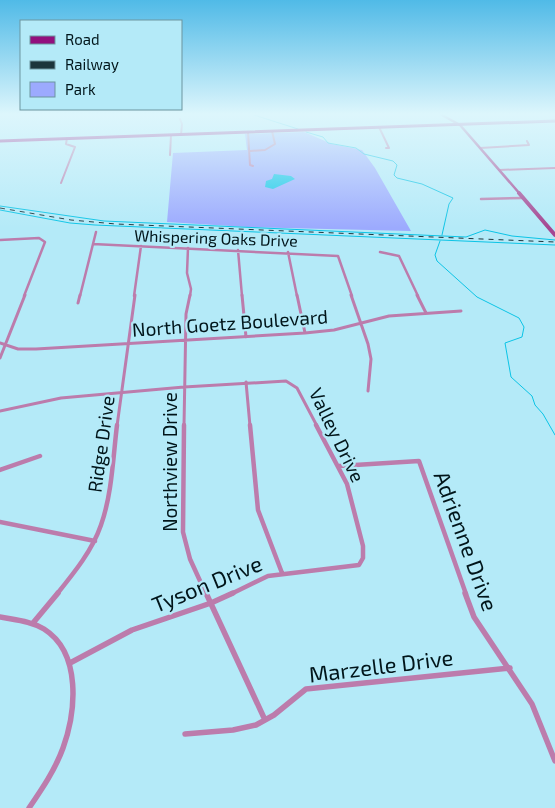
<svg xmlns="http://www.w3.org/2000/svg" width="555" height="808" font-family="'Exo 2',sans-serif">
	<rect width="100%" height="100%" fill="#b4eaf8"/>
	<path fill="#9caafe" d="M 304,132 L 332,144 L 362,150 L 375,168 L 411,231 L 247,227 L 167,222 L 173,153 L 247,150 L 245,134 Z"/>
	<path fill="#0cc4e6" d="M 274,174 L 291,176 L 295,179 L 273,189 L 265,187 L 266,181 L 272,179 Z"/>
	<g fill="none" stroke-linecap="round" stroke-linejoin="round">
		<path stroke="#0cc4e6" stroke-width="1" d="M 254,115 L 298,129
			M 306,132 L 323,137 L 328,143 L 356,148 L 364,154 L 393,161 L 397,165 L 394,175 L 397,178 L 422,184 L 453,198 L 449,204 L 442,235
			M 0,206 L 104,221 L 466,237 L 485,230 L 512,236 L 555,240
			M 0,210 L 70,223 L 95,225 L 555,245
			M 440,241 L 435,255 L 437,261 L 477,297 L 519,318 L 524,327 L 522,337 L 505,343 L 511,377 L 532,396 L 535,405 L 543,414 L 555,435"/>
		<path stroke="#bc7cac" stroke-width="2" d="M 180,119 L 182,124 L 181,135
			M 379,127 L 389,148 L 386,148
			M 248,132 L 250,165 L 253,166
			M 480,148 L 529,145 L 527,141
			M 250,151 L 265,150 L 275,144 L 272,131
			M 170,155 L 171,135
			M 499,170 L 555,168
			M 61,183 L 75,147 L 66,144 L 67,138"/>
		<path stroke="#bc7cac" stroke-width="2.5" d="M 481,199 L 523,198
			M 0,240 L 39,238 L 45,242 L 24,296
			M 93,244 L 338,256 L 352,296
			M 188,248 L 187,273 L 191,289 L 190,296
			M 238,250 L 242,296
			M 288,252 L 297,296
			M 380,252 L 399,256 L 418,296
			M 80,296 L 96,232
			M 134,296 L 141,246"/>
		<path stroke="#bc7cac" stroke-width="3" d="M 242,295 L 246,337
			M 297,295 L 305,333
			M 351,295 L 368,344 L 371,359 L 368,391
			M 417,295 L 426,313
			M 78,303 L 80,295
			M 0,343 L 18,349 L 36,349 L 305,333 L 334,330 L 389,316 L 461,311
			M 0,358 L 25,295
			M 246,382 L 250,426
			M 0,411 L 61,398 L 184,387 L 286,381 L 297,388 L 317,426
			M 117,426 L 135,295
			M 184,426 L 186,314 L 190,295"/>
		<path stroke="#bc7cac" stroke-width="4.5" d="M 184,425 L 183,532 L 190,559 L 206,594
			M 250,425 L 258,510 L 282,573
			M 339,466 L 419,461 L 466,594
			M 0,470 L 40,456
			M 0,522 L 95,541
			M 57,594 C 74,573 92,551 101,525 C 112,494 113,458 117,425
			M 231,594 L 268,576 L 359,565 L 363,558 L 363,546 L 347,484 L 316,425"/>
		<path stroke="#bc7cac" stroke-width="5.5" d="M 206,593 L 265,720
			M 465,593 L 474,617 L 532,704 L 555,761
			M 0,617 C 15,620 31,621 44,629 C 82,653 76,712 63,748 C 55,770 42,789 29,808
			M 33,623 L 58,593
			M 70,663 L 132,630 L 211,603 L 233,593
			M 185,734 L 233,730 L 256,725 L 274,715 L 306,689 L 510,668"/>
		<path stroke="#a54792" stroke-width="2.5" d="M 442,115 L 460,125 L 520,194"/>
		<path stroke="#a54792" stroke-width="4" d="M 519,193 L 555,235"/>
		<path stroke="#920f7e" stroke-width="3" d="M 0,141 L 555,121"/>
		<path stroke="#1c353c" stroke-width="1" stroke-dasharray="5 5" stroke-linecap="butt" d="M 0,208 L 71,220 L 116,224 L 555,242"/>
	</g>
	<linearGradient id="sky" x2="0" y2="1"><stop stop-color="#50bae7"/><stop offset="0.5" stop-color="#ddf6fc"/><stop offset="1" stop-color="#ddf6fc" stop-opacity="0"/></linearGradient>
	<rect width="555" height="228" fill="url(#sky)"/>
	<g text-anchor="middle" stroke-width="4.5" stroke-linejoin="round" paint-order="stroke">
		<g font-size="16" fill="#01151a" stroke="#b4eaf8">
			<text transform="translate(216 238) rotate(2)" y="6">Whispering Oaks Drive</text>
		</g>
		<g font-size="19" fill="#01151a" stroke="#b4eaf8">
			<text transform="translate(230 323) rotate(-4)" y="7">North Goetz Boulevard</text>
			<text transform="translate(337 435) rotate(64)" y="7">Valley Drive</text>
			<text transform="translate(101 444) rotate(-82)" y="7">Ridge Drive</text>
			<text transform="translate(170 462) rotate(-90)" y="7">Northview Drive</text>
		</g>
		<g font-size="22" fill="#01151a" stroke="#b4eaf8">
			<text transform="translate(466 541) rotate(70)" y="8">Adrienne Drive</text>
			<text transform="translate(207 584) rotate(-22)" y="8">Tyson Drive</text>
			<text transform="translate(381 666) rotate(-7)" y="8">Marzelle Drive</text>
		</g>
	</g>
	<rect x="20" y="20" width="162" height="90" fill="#b4eaf8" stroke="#6c959f"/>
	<rect x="30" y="36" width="25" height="8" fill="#920f7e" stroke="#6c959f"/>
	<text x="65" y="45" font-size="15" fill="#01151a">Road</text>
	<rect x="30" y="61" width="25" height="8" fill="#1c353c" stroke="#6c959f"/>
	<text x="65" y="70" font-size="15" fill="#01151a">Railway</text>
	<rect x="30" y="82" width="25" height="15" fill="#9caafe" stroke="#6c959f"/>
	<text x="65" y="95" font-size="15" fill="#01151a">Park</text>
</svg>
